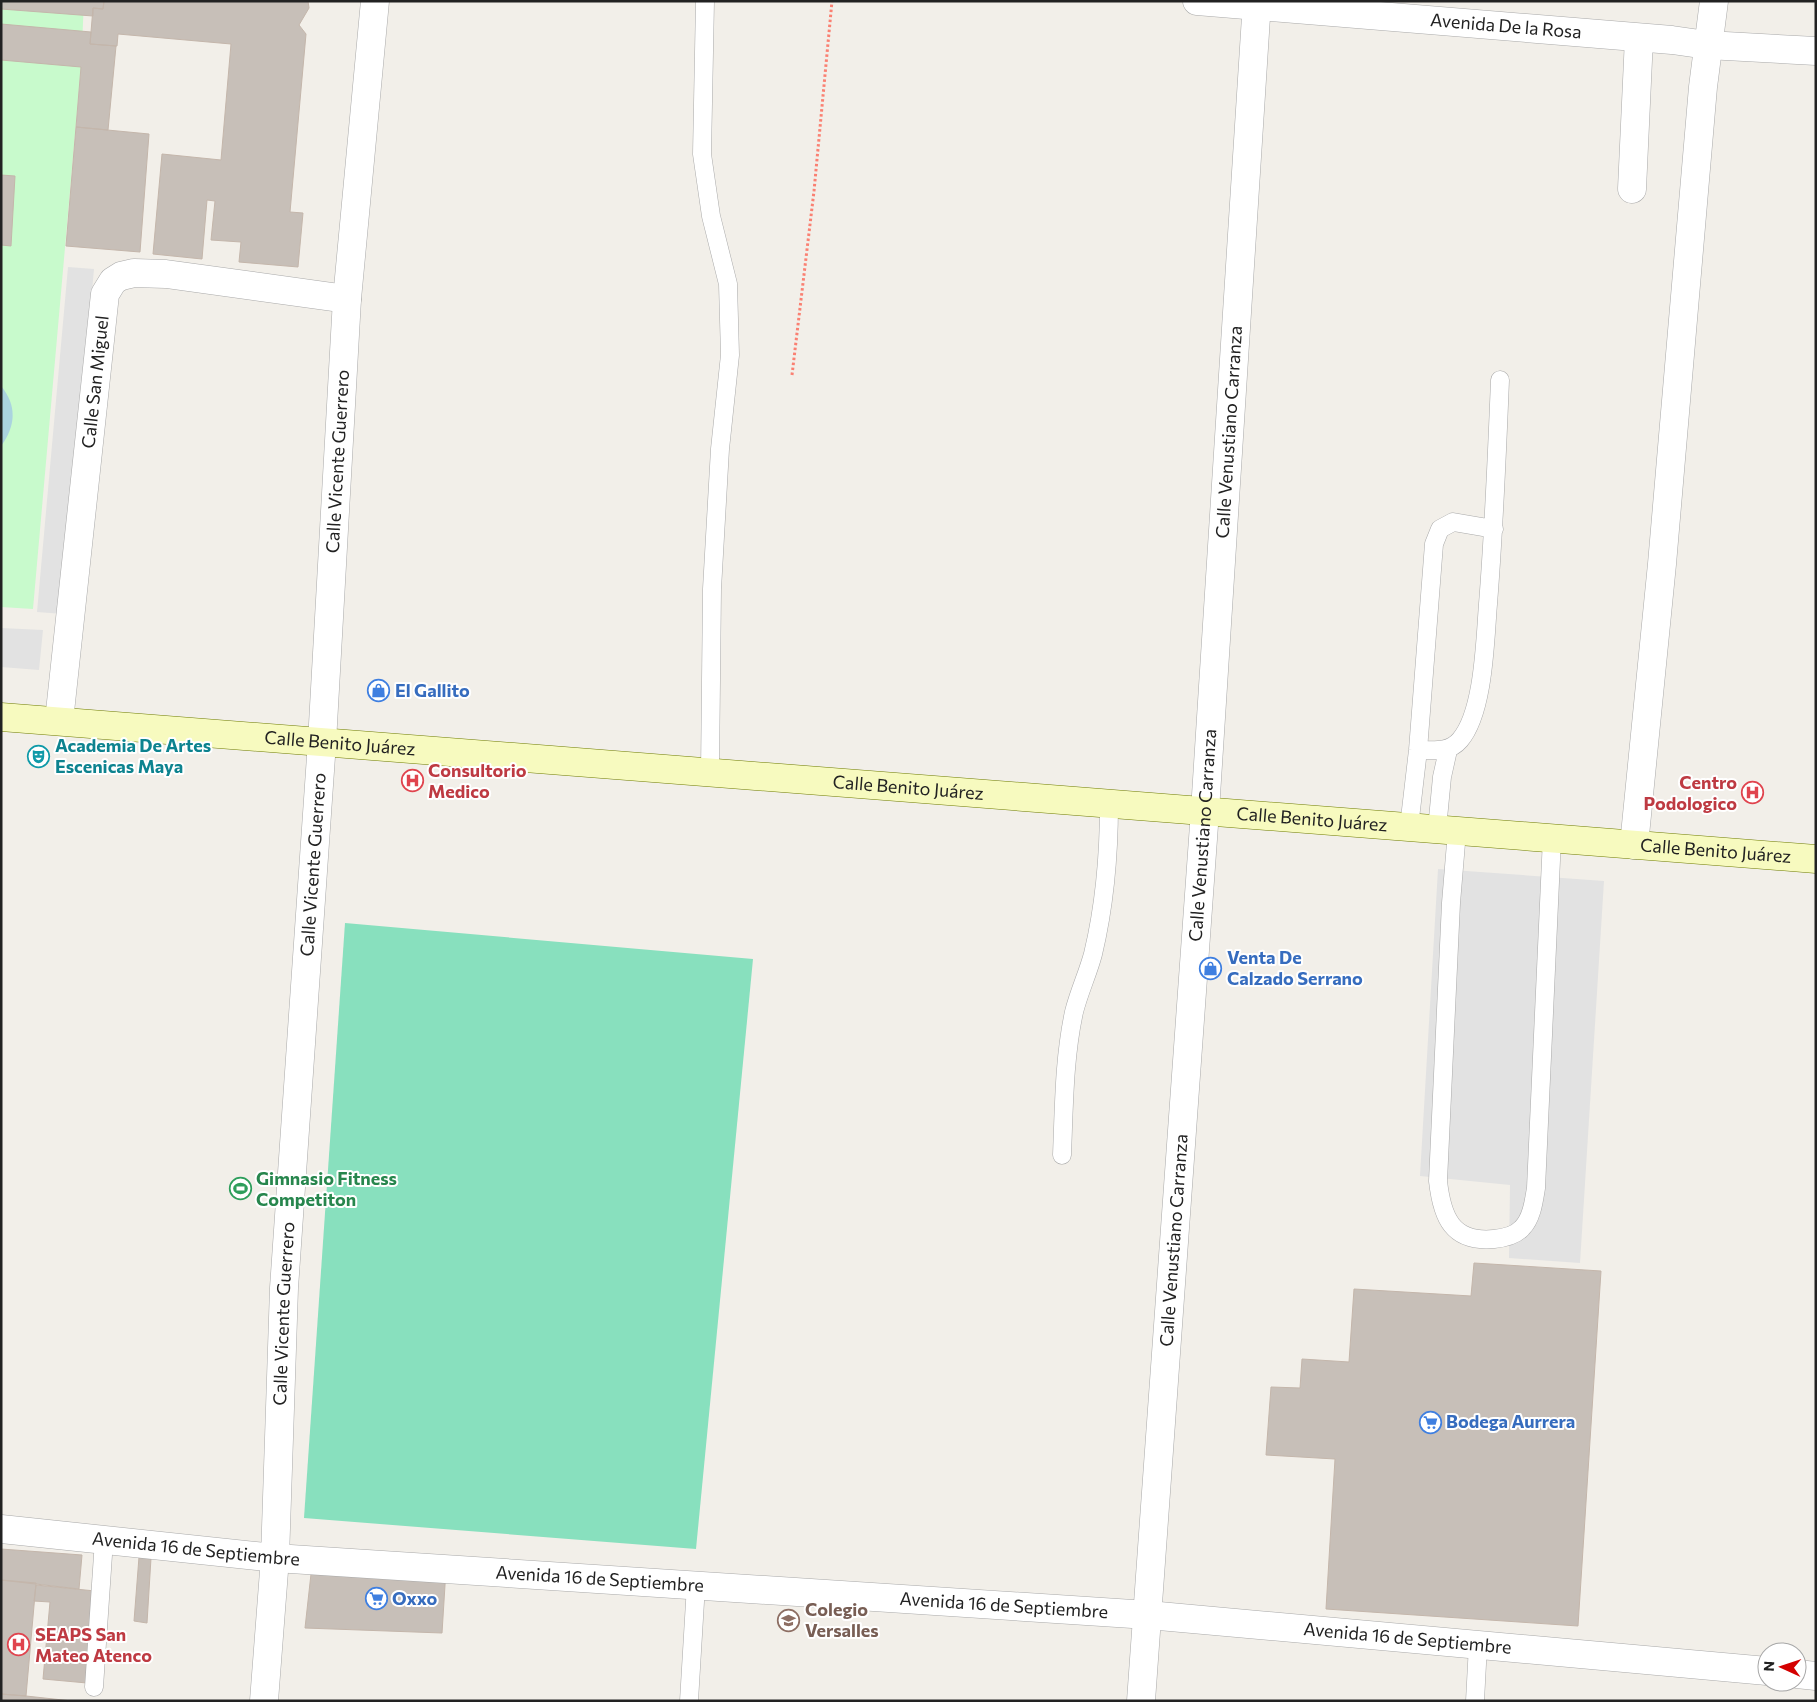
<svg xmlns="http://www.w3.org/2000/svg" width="1817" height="1702" font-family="Commissioner,sans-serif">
	<rect width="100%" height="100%" fill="#f2efe9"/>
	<path fill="#c8facc" d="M 1,1 L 84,1 L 81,67 L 33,609 L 1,607 Z"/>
	<path fill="#88e0be" d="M 345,923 L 753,959 L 696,1549 L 304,1518 Z"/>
	<path fill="#e2e2e2" d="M 68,267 L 94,269 L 63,614 L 37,612 Z
		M 1,628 L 43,630 L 39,670 L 1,667 Z
		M 1438,869 L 1604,881 L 1580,1263 L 1509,1258 L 1510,1185 L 1420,1176 Z"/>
	<path fill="#aad3df" d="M 1,386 C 17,405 16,426 1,446 Z"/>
	<path fill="#c7bfb8" stroke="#c4b6ab" d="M 1,1 L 104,1 L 103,9 L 93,8 L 93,16 L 1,9 Z
		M 104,1 L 308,1 L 309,8 L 299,25 L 306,34 L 290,212 L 303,213 L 298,267 L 239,262 L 241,242 L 211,240 L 215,201 L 207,200 L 202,259 L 153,254 L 162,154 L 221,160 L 231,44 L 118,34 L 117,46 L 90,44 L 93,8 L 103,9 Z
		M 1,24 L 91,32 L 90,44 L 116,46 L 108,130 L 76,127 L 81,67 L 1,60 Z
		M 76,127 L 149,134 L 140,252 L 66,246 Z
		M 1,175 L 15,176 L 11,246 L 1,245 Z
		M 1474,1263 L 1601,1271 L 1578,1626 L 1326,1609 L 1335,1459 L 1266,1455 L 1271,1387 L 1300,1388 L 1302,1359 L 1349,1362 L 1354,1289 L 1471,1296 Z
		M 1,1549 L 82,1555 L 79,1589 L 1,1580 Z
		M 139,1557 L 151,1558 L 147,1623 L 134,1621 Z
		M 312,1565 L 446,1569 L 442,1633 L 305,1628 Z
		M 1,1580 L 36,1583 L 26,1696 L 1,1694 Z
		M 36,1585 L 95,1591 L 87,1683 L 43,1679 L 50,1602 L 34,1601 Z
		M 1,1694 L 26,1696 L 72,1701 L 1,1701 Z"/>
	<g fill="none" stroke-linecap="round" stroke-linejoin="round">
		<defs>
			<path id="service" d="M 705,1 L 702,154 L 711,216 L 728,284 L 730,355 L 720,449 L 712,589 L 710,772
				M 1418,750 C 1433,750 1449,753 1460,740 C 1484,712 1485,640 1488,604 C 1494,529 1497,455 1500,380
				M 1409,827 L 1418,750 L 1434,544 L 1440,529 L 1453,522 L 1494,529
				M 1437,829 L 1442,777 L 1448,750
				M 1457,831 L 1451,903 L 1438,1181 C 1442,1217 1452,1243 1494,1239 C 1504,1238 1515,1236 1522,1228 C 1532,1218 1534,1200 1536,1188 L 1552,838
				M 1062,1155 C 1064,1107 1064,1058 1074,1012 C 1079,992 1088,973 1093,954 C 1105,904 1109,855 1109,804
				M 94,1687 L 104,1540
				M 689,1701 L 696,1585
				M 1475,1701 L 1478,1645"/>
			<g id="minor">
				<path id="s1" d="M 1197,1 L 1672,40 L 1707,45 L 1816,51"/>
				<path d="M 1632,189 L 1639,38"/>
				<path id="s2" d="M 59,721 L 105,294 L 113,281 L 121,276 L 134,273 L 166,274 L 347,299"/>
				<path d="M 1634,845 L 1662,564 L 1703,87 L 1714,1"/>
				<path id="s3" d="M 1,1529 L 275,1558 L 1148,1615 L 1767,1671"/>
				<path d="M 1797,1674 L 1816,1676"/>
				<path id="s4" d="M 264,1701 L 275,1558 L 284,1288 L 322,742 L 347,299 L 375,1"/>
				<path id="s5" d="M 1141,1701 L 1205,811 L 1257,1"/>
			</g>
			<g id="secondary">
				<path id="s6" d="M 1,717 L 1816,859"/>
			</g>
		</defs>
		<use href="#service" stroke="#a9a9a9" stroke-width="19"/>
		<use href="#minor" stroke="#a9a9a9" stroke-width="29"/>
		<use href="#secondary" stroke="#707d05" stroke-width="29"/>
		<path stroke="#fa8072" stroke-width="3" stroke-dasharray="2.5 2.5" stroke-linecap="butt" d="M 792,375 L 814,191 L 832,1"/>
		<use href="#service" stroke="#fff" stroke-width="18"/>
		<use href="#minor" stroke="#fff" stroke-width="28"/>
		<use href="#secondary" stroke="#f7fabf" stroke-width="28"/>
	</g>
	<defs>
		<symbol id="shop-ring" viewBox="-11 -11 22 22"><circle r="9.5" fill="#fff" stroke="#3f7fe0" stroke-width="1.5"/><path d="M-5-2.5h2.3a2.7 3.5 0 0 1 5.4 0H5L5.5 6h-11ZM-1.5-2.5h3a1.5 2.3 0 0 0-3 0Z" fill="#3f7fe0"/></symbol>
		<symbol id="theatre-ring" viewBox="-11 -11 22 22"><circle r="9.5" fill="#fff" stroke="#0f9aa8" stroke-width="1.5"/><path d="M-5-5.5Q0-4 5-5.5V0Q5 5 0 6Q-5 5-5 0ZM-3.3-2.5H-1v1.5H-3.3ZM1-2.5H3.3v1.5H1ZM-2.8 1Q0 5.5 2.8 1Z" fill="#0f9aa8"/></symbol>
		<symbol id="hospital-ring" viewBox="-11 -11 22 22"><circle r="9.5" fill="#fff" stroke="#e0444e" stroke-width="1.5"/><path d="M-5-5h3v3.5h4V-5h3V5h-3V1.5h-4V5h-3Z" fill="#e0444e"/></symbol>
		<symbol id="stadium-ring" viewBox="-11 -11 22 22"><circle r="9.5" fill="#fff" stroke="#2e9e5b" stroke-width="1.5"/><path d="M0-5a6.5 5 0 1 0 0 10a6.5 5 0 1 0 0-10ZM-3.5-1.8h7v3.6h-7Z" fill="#2e9e5b"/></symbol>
		<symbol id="supermarket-ring" viewBox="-11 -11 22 22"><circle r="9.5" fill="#fff" stroke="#3f7fe0" stroke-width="1.5"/><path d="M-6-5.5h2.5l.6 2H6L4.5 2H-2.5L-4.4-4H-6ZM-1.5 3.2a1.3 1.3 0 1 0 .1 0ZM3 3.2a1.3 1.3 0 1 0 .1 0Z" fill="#3f7fe0"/></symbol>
		<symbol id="school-ring" viewBox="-11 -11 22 22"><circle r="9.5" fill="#fff" stroke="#8d6e63" stroke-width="1.5"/><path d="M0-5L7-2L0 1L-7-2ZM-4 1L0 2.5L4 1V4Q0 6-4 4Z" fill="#8d6e63"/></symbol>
	</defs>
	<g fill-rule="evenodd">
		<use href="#shop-ring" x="366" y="678" width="25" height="25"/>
		<use href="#theatre-ring" x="26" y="744" width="25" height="25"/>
		<use href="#hospital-ring" x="400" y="768" width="25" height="25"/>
		<use href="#hospital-ring" x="1740" y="780" width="25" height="25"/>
		<use href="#shop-ring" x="1198" y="956" width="25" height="25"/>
		<use href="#stadium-ring" x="228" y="1176" width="25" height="25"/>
		<use href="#supermarket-ring" x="1418" y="1410" width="25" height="25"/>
		<use href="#supermarket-ring" x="364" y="1586" width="25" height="25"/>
		<use href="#school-ring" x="776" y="1608" width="25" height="25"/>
		<use href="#hospital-ring" x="6" y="1632" width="25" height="25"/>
	</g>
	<g text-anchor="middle" stroke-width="4" stroke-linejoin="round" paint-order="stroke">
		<g font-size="18" fill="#222" stroke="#fff">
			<text dy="6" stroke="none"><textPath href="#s1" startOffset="310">Avenida De la Rosa</textPath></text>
			<text dy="6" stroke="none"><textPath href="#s2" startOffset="341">Calle San Miguel</textPath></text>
			<text dy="6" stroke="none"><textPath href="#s5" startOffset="1272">Calle Venustiano Carranza</textPath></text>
			<text dy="6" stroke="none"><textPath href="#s4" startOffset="1242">Calle Vicente Guerrero</textPath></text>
			<text dy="6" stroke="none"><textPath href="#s6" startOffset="340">Calle Benito Juárez</textPath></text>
			<text dy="6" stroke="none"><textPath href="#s6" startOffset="910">Calle Benito Juárez</textPath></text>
			<text dy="6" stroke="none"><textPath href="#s6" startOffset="1315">Calle Benito Juárez</textPath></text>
			<text dy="6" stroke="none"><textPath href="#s5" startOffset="868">Calle Venustiano Carranza</textPath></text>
			<text dy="6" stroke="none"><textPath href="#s6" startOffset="1720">Calle Benito Juárez</textPath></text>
			<text dy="6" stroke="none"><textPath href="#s4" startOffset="838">Calle Vicente Guerrero</textPath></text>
			<text dy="6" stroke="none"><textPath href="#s5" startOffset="462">Calle Venustiano Carranza</textPath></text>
			<text dy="6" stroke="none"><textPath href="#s4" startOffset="388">Calle Vicente Guerrero</textPath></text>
			<text dy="6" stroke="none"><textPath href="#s3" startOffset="196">Avenida 16 de Septiembre</textPath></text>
			<text dy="6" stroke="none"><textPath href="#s3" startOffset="601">Avenida 16 de Septiembre</textPath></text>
			<text dy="6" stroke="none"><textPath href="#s3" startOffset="1006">Avenida 16 de Septiembre</textPath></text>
			<text dy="6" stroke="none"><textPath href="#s3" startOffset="1411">Avenida 16 de Septiembre</textPath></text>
		</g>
		<g font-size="18" font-weight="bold" fill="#366cbe" stroke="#fff" text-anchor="start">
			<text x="395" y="697">El Gallito</text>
			<text x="1227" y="964">Venta De<tspan x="1227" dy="21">Calzado Serrano</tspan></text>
			<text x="1446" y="1428">Bodega Aurrera</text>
			<text x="392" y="1605">Oxxo</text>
		</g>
		<g font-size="18" font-weight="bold" fill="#0d838f" stroke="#fff" text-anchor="start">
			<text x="55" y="752">Academia De Artes<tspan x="55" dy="21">Escenicas Maya</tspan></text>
		</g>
		<g font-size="18" font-weight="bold" fill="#be3a42" stroke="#fff" text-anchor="start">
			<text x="428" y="777">Consultorio<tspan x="428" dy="21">Medico</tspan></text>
			<text x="1737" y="789" text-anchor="end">Centro<tspan x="1737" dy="21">Podologico</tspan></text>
			<text x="35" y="1641">SEAPS San<tspan x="35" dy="21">Mateo Atenco</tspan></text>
		</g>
		<g font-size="18" font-weight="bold" fill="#27864d" stroke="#fff" text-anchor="start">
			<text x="256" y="1185">Gimnasio Fitness<tspan x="256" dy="21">Competiton</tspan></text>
		</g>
		<g font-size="18" font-weight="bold" fill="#785e54" stroke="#fff" text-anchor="start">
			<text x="805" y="1616">Colegio<tspan x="805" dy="21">Versalles</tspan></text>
		</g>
	</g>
	<rect width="1817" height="1702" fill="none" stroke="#222222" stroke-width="5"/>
	<g transform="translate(1782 1667) rotate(273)"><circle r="24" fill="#ffffff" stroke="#a7a7a7"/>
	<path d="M0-4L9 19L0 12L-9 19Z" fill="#d40000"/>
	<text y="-8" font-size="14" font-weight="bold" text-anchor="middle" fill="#222222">N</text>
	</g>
</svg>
